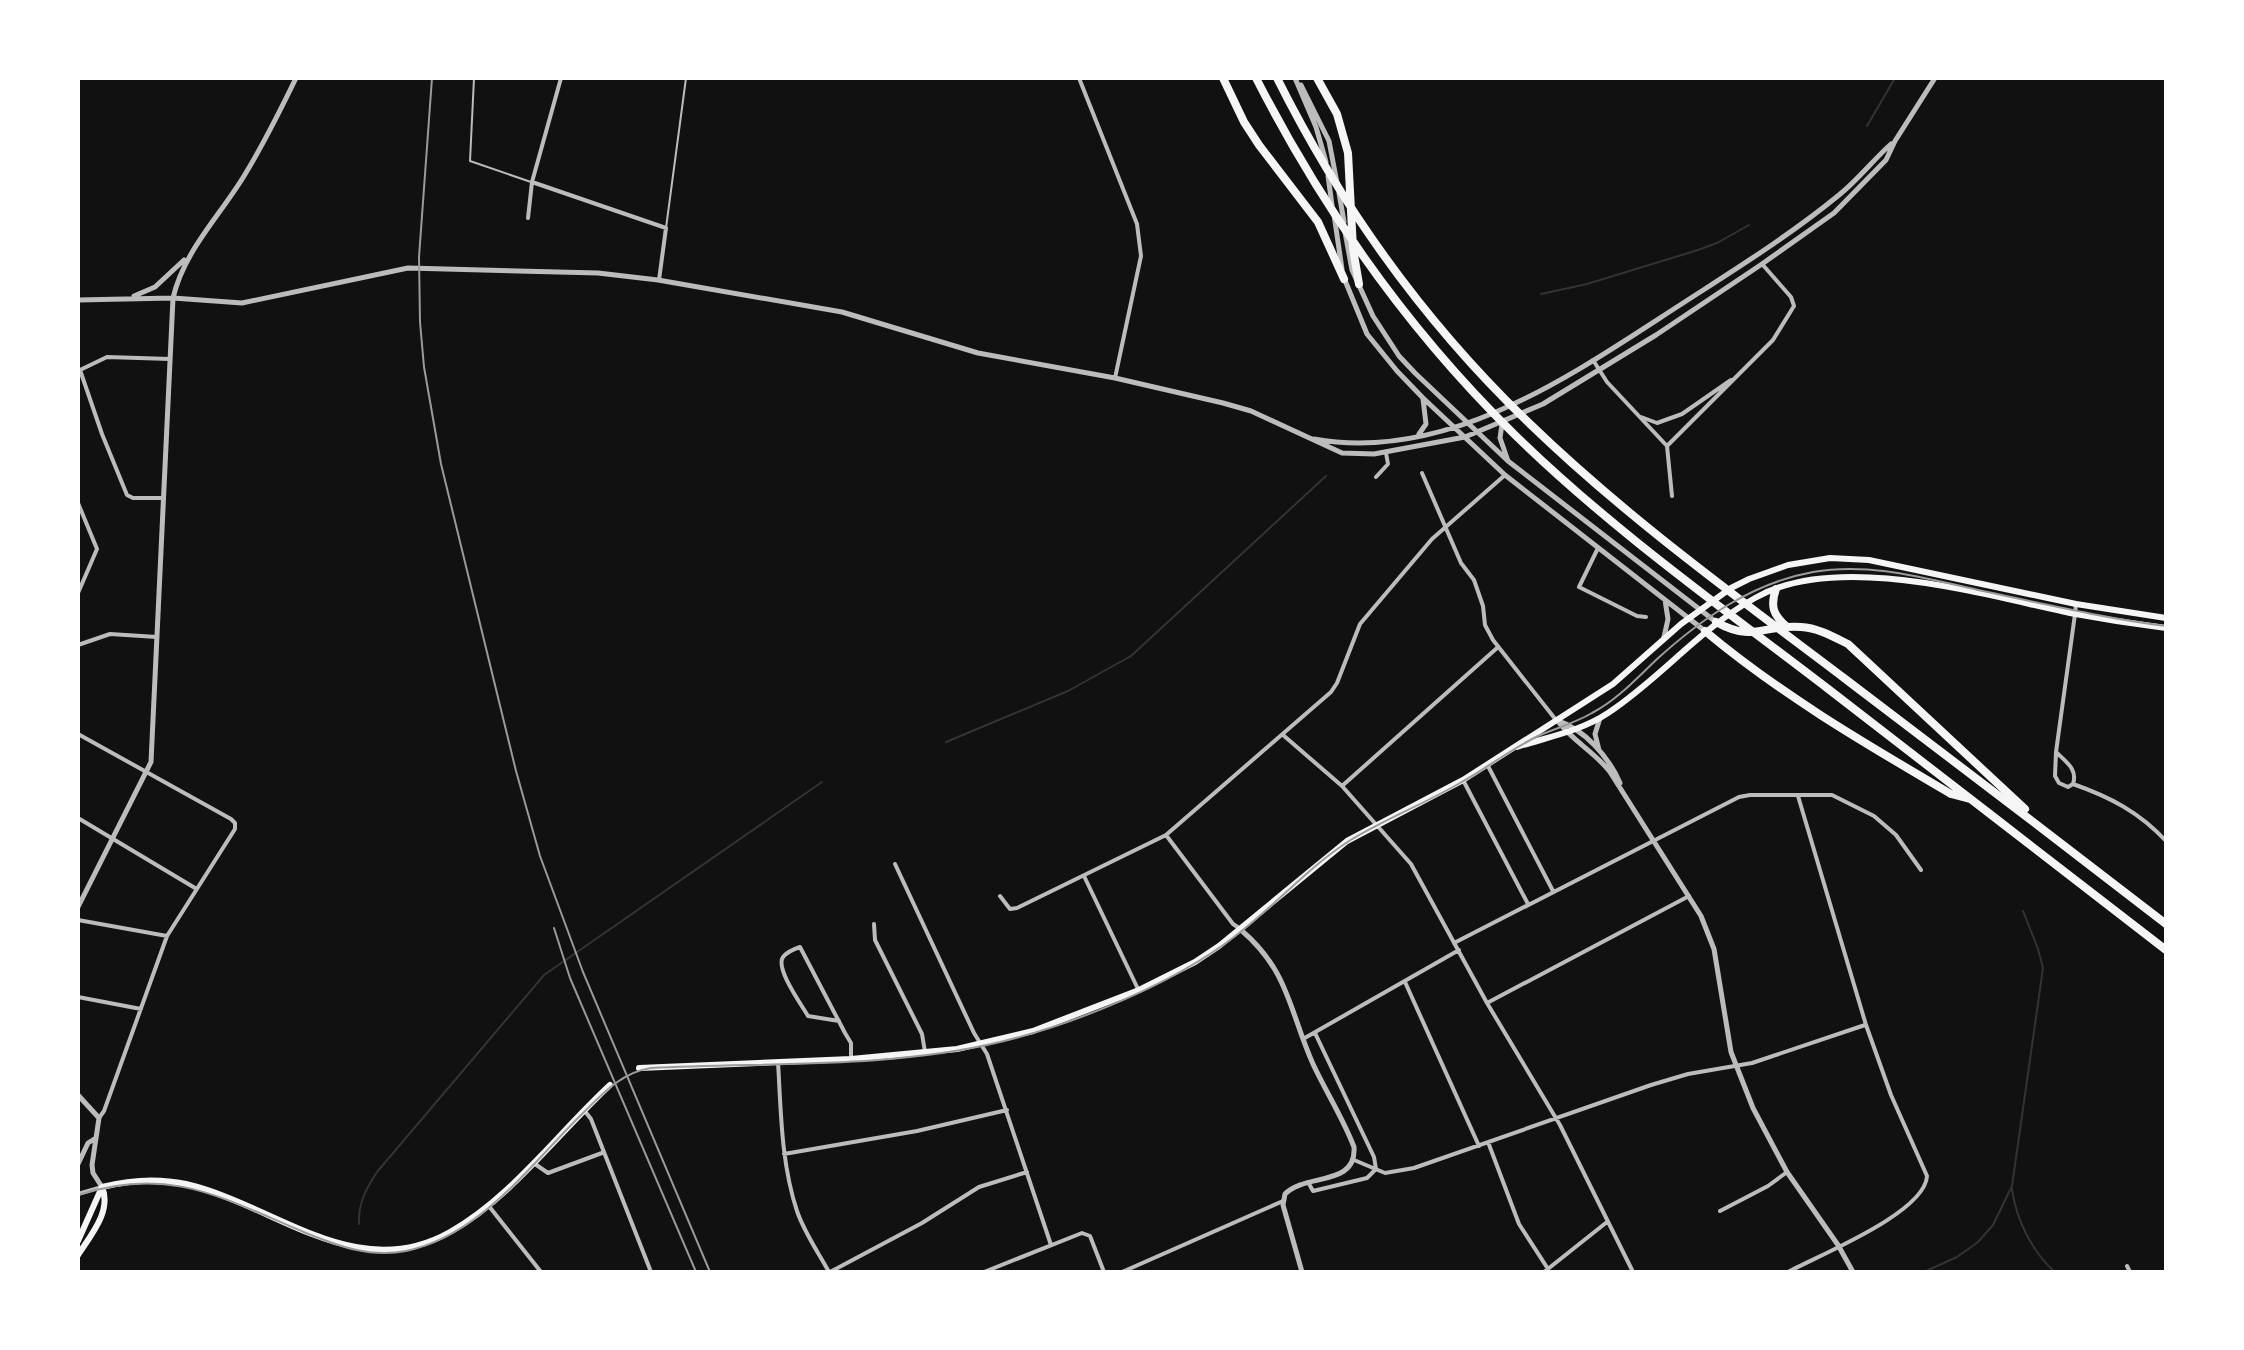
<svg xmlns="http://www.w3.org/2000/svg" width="2244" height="1350" font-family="'Roboto Condensed',sans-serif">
	<rect width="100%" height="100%" fill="#111"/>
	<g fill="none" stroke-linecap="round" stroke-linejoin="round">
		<path stroke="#333" stroke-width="2" d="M 1867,126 L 1895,78
			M 1541,294 L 1587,284 L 1698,250 L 1717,243 L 1749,225
			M 946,742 L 1068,691 L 1131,656 L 1326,476
			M 2012,1189 C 2016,1219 2032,1252 2055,1272
			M 359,1224 C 358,1203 366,1189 377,1172 L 544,975 L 822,782
			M 1924,1272 L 1957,1257 L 1978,1242 L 1993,1225 L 2012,1186 L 2043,968 L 2038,949 L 2023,911"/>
		<path stroke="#bcbcbc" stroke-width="2" d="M 474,78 L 470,161 L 531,182
			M 666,228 L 686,78"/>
		<path stroke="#bcbcbc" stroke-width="4" d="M 1079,78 L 1137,224 L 1141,256 L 1115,378
			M 532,182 L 666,228 L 659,280
			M 528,218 L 532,182 L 561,78
			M 1593,360 L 1607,382 L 1667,446 L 1672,496
			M 1641,417 L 1657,423 L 1682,414 L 1731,380
			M 1667,446 L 1773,340 L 1794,306 L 1791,297 L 1762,264
			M 1422,473 L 1461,563 L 1474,580 L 1483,606 L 1485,625 L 1493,640 L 1556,720
			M 1376,477 L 1388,464 L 1386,453
			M 164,498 L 133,498 L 127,495 L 102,434 L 80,370 L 107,357 L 170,359
			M 78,503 L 97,549 L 78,593
			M 1598,548 L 1579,587 L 1637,616 L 1646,617
			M 78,645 L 110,634 L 157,637
			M 78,734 L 231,819 L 235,823 L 235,829 L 167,936 L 104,1111 L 99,1118
			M 1283,735 L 1342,786 L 1411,864 L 1487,1003 L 1560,1125 L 1633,1272
			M 2056,752 C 2066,762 2078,769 2073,784 L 2068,787 L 2059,783 L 2055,776 L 2056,752 L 2075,614 L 2076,604
			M 1488,766 L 1553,891
			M 1463,780 L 1528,904
			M 2073,784 C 2110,797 2139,812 2166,841
			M 1342,786 L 1497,648
			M 78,818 L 195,888
			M 1166,835 L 1233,924 L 1239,928
			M 895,864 L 974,1033 L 987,1054 L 1051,1245
			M 1084,876 L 1138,989
			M 1000,896 L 1010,909 L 1017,908 L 1166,835 L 1331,692 L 1337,683 L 1360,624 L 1371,611 L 1432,539 L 1505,475
			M 78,920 L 167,936
			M 874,924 L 875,940 L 922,1034 L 925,1052
			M 1454,943 L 1739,797 L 1750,795 L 1832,795 L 1874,816 L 1896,835 L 1921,870
			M 1405,982 L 1479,1146
			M 78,997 L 141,1009
			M 1487,1003 L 1689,896
			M 839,1021 L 808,1016 C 801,1004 775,968 783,957 C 787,952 794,949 800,947 L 845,1033 L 851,1043 L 851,1059
			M 1303,1039 L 1459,950
			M 778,1062 C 781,1111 781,1163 797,1211 C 804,1232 818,1252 829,1272
			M 584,1110 L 591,1119 L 651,1272
			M 1488,1142 L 1519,1224 L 1550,1272
			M 784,1154 L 917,1131 L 1007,1110
			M 1354,1160 L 1385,1173 L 1414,1168 L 1651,1085 L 1688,1074 L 1752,1063 L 1865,1025
			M 535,1164 L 548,1173 L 602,1153
			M 1308,1182 L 1313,1191 L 1367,1178 L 1376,1169 L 1374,1157 L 1315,1033
			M 78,1194 L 102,1187
			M 488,1205 L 541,1272
			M 1720,1211 L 1768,1186 L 1787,1172
			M 2127,1266 L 2130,1272
			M 830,1272 L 922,1223 L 979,1187 L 1027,1172
			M 984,1272 L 1082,1233 L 1090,1236 L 1104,1272
			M 1122,1272 L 1283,1201
			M 1544,1272 L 1607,1222
			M 1788,1272 C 1819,1255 1925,1213 1927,1176 L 1891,1095 L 1866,1025 L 1798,796"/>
		<path stroke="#bcbcbc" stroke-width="5" d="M 1295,78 L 1316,127 L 1326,162
			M 1301,85 L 1329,141 L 1337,183
			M 1328,176 L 1332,205
			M 1339,193 L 1344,222
			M 1334,215 L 1342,269
			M 1345,232 L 1352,270 L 1373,316 L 1399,356 L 1415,373 L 1508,461 L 1716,622
			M 1344,278 L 1367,334 L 1397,371 L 1423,398 L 1505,475 L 1705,631
			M 134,296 L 155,287 L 184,260
			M 78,300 L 173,298 L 242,303 L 408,268 L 598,273 L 658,280 L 842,312 L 978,353 L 1115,378 L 1223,403 L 1251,411 L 1342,453 L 1374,454 L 1465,437 L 1543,404 L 1656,335 L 1762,264 L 1834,213 L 1886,160 L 1895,141 L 1935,78
			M 1502,424 L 1500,438 L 1508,461
			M 1419,434 L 1426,424 L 1423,399
			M 1314,439 C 1449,463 1573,374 1680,305 C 1734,270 1789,236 1839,195 C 1858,180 1873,160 1891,144
			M 1664,637 L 1668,619 L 1665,600
			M 1557,720 C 1572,741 1595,752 1610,772 L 1701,916 L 1714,949 L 1731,1052 L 1753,1108 L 1787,1172 L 1838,1245 L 1853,1272
			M 1558,721 C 1584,729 1609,757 1620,783
			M 1599,750 L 1595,734 L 1600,718
			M 78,907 L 151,762 L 173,298 C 184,251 219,217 244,176 C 263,145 280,111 296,78
			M 1241,930 C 1289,971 1289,1010 1313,1064 C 1326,1092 1343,1118 1354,1147 C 1357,1187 1305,1173 1285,1194 L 1283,1205 L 1302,1272
			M 78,1095 L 99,1118 L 92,1165 L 93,1173 L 102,1187
			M 78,1164 L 88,1143 L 96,1138"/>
		<path stroke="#f5f5f5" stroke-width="6" d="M 1517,747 C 1548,737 1581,731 1608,713 C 1661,678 1698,630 1755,598 C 1837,551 1984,595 2070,613 C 2102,619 2134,624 2166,628
			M 639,1068 L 851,1059 L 957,1049 L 1033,1031 L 1139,990 L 1195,962 L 1219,946 L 1347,841 L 1463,780 L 1613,684 L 1681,624 L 1731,588 L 1749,579 L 1788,565 L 1830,558 L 1869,560 L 2076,604 L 2166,618
			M 102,1187 C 129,1180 158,1178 186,1184 C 276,1205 356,1285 450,1232 C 511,1198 559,1132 610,1085
			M 78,1241 L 102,1187
			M 78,1255 C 91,1235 112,1211 102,1187"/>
		<path stroke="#f5f5f5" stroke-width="8" d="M 1223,78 L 1244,122 L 1259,145 L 1318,222 L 1344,279
			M 1256,78 C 1323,209 1409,331 1514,434 C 1610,528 1720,606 1827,688 C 1940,775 2053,863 2166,950
			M 1277,78 C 1341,206 1426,324 1529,423 C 1626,517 1737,597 1844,678 C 1952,760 2059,841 2166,924
			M 1317,78 L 1337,114 L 1348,153 L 1353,249 L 1359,284
			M 1776,589 C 1770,606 1773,615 1787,627
			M 1716,622 C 1754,643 1763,624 1801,627 C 1818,628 1832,636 1848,644 L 2025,809
			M 1705,631 C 1780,694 1866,744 1951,794 L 1970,799"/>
		<path stroke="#9a9a9a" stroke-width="2" d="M 78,1195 C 170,1165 222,1198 306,1233 C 338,1246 370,1258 406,1251 C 480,1236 531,1164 582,1114 C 602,1094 622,1072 651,1068 C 766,1062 887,1069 1000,1042 C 1075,1024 1173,984 1234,937 C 1274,907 1307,868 1349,841 C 1385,819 1424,804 1460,783 C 1487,768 1511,749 1538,736 C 1556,728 1575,723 1592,713 C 1617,700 1636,679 1656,660 C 1701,619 1752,583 1813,572 C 1869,562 1924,578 1978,590 C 2040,603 2103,618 2166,626"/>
		<path stroke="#9a9a9a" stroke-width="2" d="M 432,78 L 419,257 L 420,322 L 424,367 L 441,464 L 516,771 L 540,856 L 583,972 L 710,1272
			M 554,928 L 570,978 L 696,1272"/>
	</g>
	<rect width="2244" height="1350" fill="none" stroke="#ffffff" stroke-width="160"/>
</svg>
